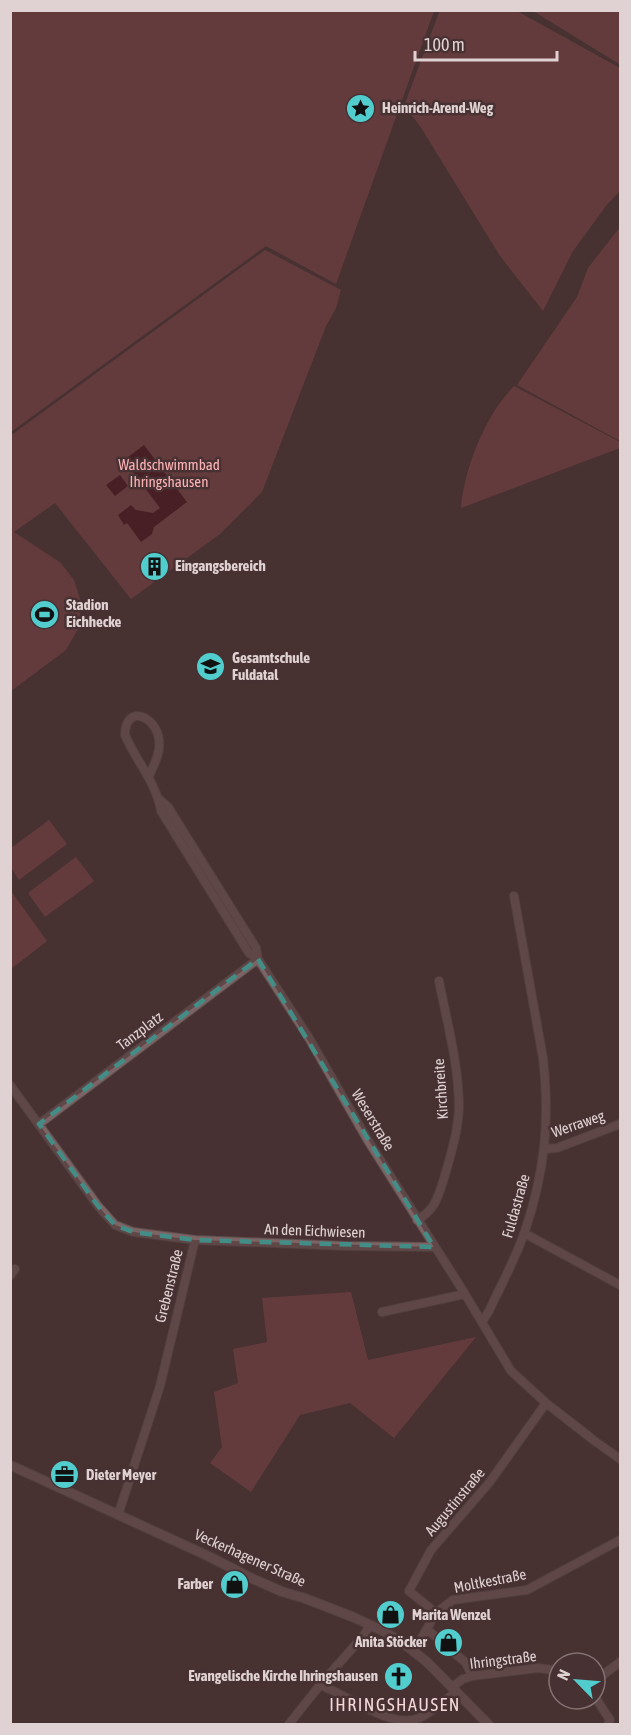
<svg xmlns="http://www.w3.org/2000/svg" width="631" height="1735" font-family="'Asap Condensed',sans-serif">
	<rect width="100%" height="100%" fill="#473132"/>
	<path fill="#87484d" d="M 11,10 L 434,11 L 336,284 L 266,246 L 11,432 Z
		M 440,10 L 517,11 L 620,68 L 620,191 L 606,206 L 573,251 L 543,311 L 500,256 L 420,126 L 404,106 Z
		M 533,11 L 620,11 L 620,64 L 619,64 Z
		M 620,227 L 620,441 L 517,385 L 577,297 L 588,268 Z
		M 265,250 L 341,290 L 336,308 L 326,326 L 262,492 L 220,534 L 131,599 L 55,503 L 14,532 L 61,563 L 74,580 L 81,602 L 79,627 L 66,650 L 11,691 L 10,436 Z
		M 514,386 L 620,442 L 620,448 L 461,508 C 464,468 486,414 514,386 Z
		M 49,820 L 67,844 L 19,880 L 11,868 L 11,848 Z
		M 76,857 L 94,881 L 45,917 L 28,893 Z
		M 11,891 L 47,941 L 11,969 L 10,891 Z
		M 351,1292 L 368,1360 L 476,1337 L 394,1438 L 350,1403 L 300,1415 L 251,1492 L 210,1463 L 222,1447 L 214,1392 L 238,1383 L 233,1349 L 267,1342 L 262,1298 Z"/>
	<path fill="#4b0b17" d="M 144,445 L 187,502 L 154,527 L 152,534 L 141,542 L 127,523 L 124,525 L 118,515 L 131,505 L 136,510 L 153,513 L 160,508 L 124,460 Z
		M 120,475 L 128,486 L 115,496 L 106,485 Z"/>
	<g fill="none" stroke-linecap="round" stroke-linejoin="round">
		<defs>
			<path id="minor" d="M 149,776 C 154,765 161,752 159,740 C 156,715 125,704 125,735 C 136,761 156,782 161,811 L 249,953 L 258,959
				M 159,799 L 168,807 L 256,948 L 258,959 L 309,1038 L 367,1139 L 465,1294 L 511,1371 L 546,1403 L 596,1442 L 620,1459
				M 10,1085 L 98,1206 L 115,1225 L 133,1232 L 195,1240 L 160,1386 L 118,1515
				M 39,1124 L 258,959
				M 545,1149 L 557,1148 L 620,1124
				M 417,1220 C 436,1210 439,1194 445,1175 C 451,1154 458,1131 459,1108 C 459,1066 447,1022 439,981
				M 524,1233 L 620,1285
				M 195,1240 L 346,1246 L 434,1247
				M 10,1276 L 15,1269
				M 382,1312 L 465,1294
				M 482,1322 L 489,1311 C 501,1285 516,1258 525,1231 C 545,1171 550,1121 543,1058 L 514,896
				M 436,1613 L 409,1591 L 431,1550 L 489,1483 L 546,1403
				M 428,1630 L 466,1663 L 472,1676
				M 414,1651 L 436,1613 L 453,1600 L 527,1590 L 620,1540
				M 595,1681 L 620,1662
				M 320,1685 C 345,1694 386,1725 412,1720 C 426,1718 445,1700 456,1692
				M 452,1687 L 463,1679 L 472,1676 L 538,1668 L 559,1671
				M 595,1697 L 610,1720 L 608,1724
				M 289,1724 L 320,1685 L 364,1635 L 370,1625"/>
			<path id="tertiary" d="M 10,1465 L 208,1556 L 253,1579 L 283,1592 L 304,1598 L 353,1617 L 383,1631 L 403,1643 L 427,1662 L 488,1724"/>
		</defs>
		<use href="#minor" stroke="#5e4d4e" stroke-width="10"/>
		<use href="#tertiary" stroke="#5e4d4e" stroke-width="11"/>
		<use href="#minor" stroke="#7c6364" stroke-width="8"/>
		<use href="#tertiary" stroke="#7c6364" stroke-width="9"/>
	</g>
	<path d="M0 0H631V1735H0ZM 258,959 L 434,1247 L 195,1240 L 133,1232 L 115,1225 L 98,1206 L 39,1124 Z" fill="#473132" fill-opacity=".55" fill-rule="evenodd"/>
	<path fill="none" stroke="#438d87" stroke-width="4.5" stroke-dasharray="12 8" stroke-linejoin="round" d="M 258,959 L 434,1247 L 195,1240 L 133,1232 L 115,1225 L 98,1206 L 39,1124 Z"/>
	<defs>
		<symbol id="sight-disc" viewBox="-11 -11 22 22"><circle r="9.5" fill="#52cdce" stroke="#473132"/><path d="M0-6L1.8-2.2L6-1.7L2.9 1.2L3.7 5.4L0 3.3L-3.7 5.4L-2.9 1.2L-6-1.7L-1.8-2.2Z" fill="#111"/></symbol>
		<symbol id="building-disc" viewBox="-11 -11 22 22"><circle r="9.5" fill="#52cdce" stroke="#473132"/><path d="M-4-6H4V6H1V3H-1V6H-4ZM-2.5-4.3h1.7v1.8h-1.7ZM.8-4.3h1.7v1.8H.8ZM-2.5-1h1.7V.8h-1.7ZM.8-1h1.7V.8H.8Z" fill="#111"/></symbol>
		<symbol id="stadium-disc" viewBox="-11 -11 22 22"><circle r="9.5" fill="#52cdce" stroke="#473132"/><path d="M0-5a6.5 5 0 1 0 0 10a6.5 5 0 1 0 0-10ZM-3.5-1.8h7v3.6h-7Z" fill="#111"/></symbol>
		<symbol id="school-disc" viewBox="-11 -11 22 22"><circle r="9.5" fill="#52cdce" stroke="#473132"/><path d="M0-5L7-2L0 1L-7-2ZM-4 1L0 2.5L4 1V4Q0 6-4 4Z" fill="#111"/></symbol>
		<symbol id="office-disc" viewBox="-11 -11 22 22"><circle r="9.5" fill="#52cdce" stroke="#473132"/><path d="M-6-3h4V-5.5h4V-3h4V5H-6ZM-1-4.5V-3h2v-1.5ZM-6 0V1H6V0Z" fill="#111"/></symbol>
		<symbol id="shop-disc" viewBox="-11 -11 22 22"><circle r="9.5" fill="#52cdce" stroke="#473132"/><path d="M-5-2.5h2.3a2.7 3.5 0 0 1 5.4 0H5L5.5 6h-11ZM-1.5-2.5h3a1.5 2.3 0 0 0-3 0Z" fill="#111"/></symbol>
		<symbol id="church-disc" viewBox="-11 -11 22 22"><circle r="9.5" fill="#52cdce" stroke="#473132"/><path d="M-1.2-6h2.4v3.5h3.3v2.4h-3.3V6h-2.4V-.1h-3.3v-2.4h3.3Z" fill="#111"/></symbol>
	</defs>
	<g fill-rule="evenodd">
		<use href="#sight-disc" x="344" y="92" width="33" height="33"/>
		<use href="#building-disc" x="138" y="550" width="33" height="33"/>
		<use href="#stadium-disc" x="28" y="598" width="33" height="33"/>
		<use href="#school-disc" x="194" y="650" width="33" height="33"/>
		<use href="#office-disc" x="48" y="1458" width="33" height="33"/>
		<use href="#shop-disc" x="218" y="1568" width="33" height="33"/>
		<use href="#shop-disc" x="374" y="1598" width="33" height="33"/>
		<use href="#shop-disc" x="432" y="1626" width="33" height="33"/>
		<use href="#church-disc" x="382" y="1660" width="33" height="33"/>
	</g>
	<g text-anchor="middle" stroke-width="5" stroke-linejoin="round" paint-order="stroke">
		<g font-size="15" font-weight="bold" fill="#e0d2d2" stroke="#473132" text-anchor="start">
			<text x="382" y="113">Heinrich-Arend-Weg</text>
			<text x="175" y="571">Eingangsbereich</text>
			<text x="66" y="610">Stadion<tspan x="66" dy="17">Eichhecke</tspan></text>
			<text x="232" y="663">Gesamtschule<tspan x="232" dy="17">Fuldatal</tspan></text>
			<text x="86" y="1480">Dieter Meyer</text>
			<text x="213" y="1589" text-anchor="end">Farber</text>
			<text x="412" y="1620">Marita Wenzel</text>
			<text x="427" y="1647" text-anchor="end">Anita Stöcker</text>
			<text x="378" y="1681" text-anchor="end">Evangelische Kirche Ihringshausen</text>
		</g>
		<g font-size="15" fill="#fdb2b5" stroke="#473132">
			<text x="169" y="470">Waldschwimmbad<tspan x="169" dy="17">Ihringshausen</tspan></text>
		</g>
		<g font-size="15" fill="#e0d2d2" stroke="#473132">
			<text transform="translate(140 1031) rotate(-37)" y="5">Tanzplatz</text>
			<text transform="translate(441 1089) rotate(-94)" y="5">Kirchbreite</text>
			<text transform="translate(373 1120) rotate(59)" y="5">Weserstraße</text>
			<text transform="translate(578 1124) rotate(-19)" y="5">Werraweg</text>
			<text transform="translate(516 1206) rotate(-74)" y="5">Fuldastraße</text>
			<text transform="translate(315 1231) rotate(2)" y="5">An den Eichwiesen</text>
			<text transform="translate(169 1286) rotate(-76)" y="5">Grebenstraße</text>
			<text transform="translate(455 1502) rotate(-50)" y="5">Augustinstraße</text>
			<text transform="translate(250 1558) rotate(24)" y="5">Veckerhagener Straße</text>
			<text transform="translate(490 1581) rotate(-11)" y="5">Moltkestraße</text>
			<text transform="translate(503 1660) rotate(-7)" y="5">Ihringstraße</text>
		</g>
		<g font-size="18" letter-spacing="1.5" fill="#f5d9d9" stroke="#473132">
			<text x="395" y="1711">IHRINGSHAUSEN</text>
		</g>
	</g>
	<rect width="631" height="1735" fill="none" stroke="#e0d2d2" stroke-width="24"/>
	<g transform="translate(577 1681) rotate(295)"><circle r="28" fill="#473132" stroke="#847172" stroke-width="1.5"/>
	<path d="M0-4.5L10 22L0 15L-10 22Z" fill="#52cdce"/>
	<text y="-9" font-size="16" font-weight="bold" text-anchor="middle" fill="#e0d2d2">N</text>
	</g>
	<path d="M415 51v9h142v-9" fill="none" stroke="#e0d2d2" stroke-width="3"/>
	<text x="424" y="51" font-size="18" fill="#e0d2d2" stroke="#473132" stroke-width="4.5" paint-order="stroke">100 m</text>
</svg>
